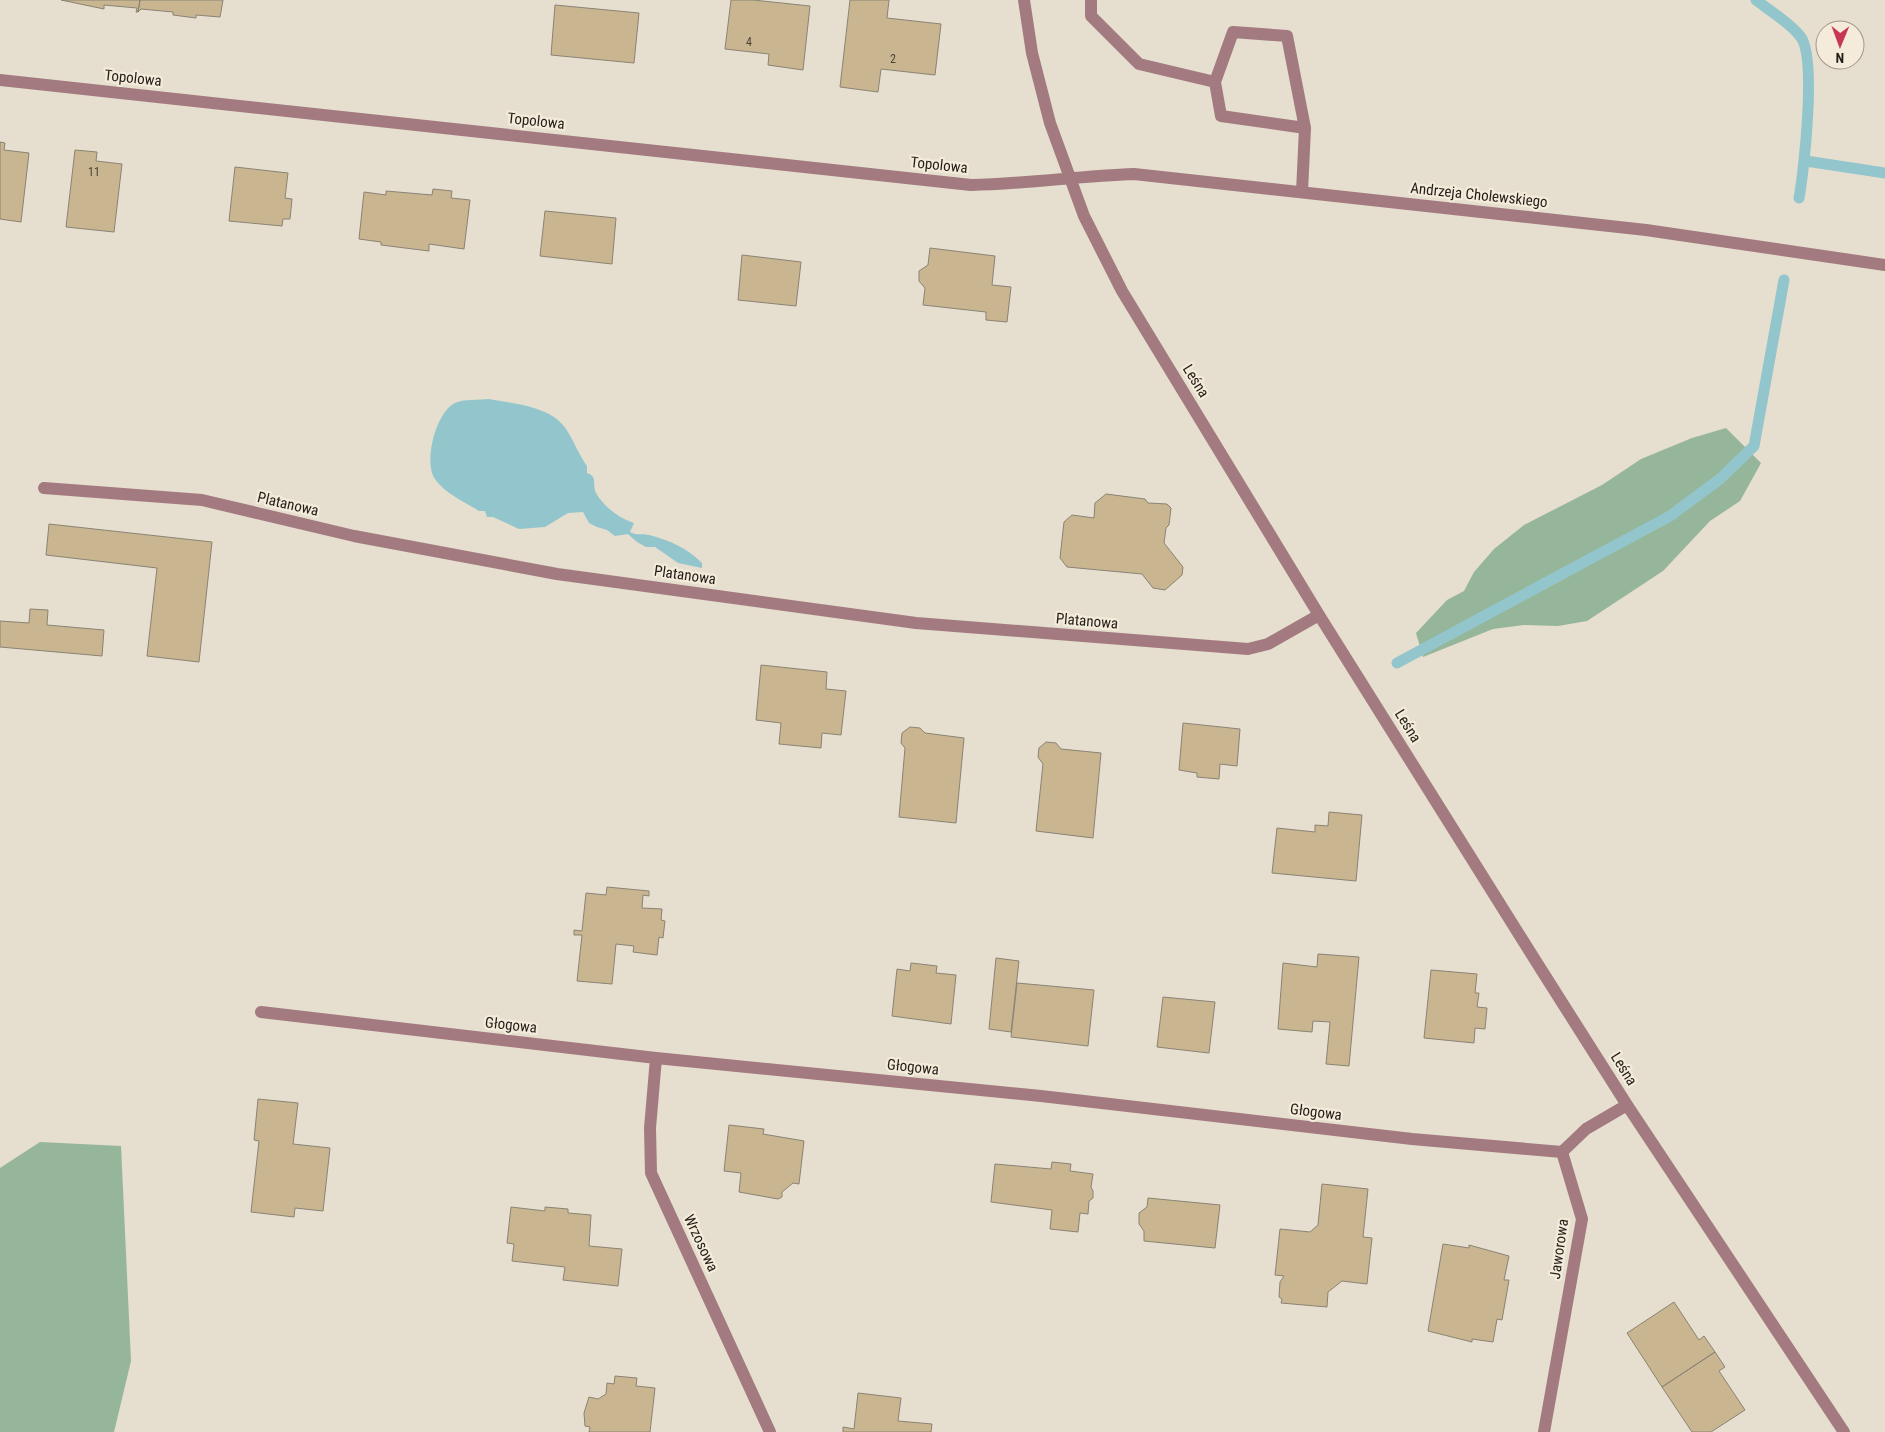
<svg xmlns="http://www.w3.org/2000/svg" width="1885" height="1432" font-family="'Roboto Condensed',sans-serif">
	<rect width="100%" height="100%" fill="#e6dece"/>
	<path fill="#95b69a" d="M 1726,428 L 1761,463 L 1740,501 L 1710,521 L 1663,571 L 1587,621 L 1558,626 L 1524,625 L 1493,629 L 1423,657 L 1416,633 L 1447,600 L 1464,591 L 1474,572 L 1494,549 L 1524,525 L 1602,485 L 1641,459 L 1692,438 Z
		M 40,1142 L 121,1146 L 131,1361 L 114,1432 L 0,1432 L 0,1168 Z"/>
	<path fill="#93c6cc" d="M 489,399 C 515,404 551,406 566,429 C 574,441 579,455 587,466 L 587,473 C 598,476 592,485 596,493 C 604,507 619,518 634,523 L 630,532 C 638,536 642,533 649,535 C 669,540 687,548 702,563 L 702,568 L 678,563 L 655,547 L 646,547 L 637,542 L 628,534 L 615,536 L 607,530 L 597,527 L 589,523 L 583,512 L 568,513 L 545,527 L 519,529 L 493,517 L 487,517 L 485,511 L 479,511 C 465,502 444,493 435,479 C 423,462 436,412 455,403 C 463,399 480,400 489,399 Z"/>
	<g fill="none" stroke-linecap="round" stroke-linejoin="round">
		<path stroke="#93c6cc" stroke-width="11" d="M 1756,0 C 1770,11 1789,22 1800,36 C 1817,55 1804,171 1799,198
			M 1806,161 L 1885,173
			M 1397,663 L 1670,516 L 1720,479 L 1754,446 L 1784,280"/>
	</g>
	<path fill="#c9b691" stroke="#8a8374" d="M 61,0 L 140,0 L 138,12 L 136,12 L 137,8 L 104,5 L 104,9 Z
		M 140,0 L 223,0 L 220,17 L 196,15 L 196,18 L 173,15 L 173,12 L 141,9 L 138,12 Z
		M 731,0 L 753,0 L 810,6 L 803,70 L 768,65 L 769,54 L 725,49 Z
		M 850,0 L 889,0 L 887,18 L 941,24 L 935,75 L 881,69 L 878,92 L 840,87 Z
		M 555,5 L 639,13 L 634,63 L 551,55 Z
		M 0,142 L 5,143 L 4,150 L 29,153 L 21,222 L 0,219 Z
		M 75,150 L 97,152 L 96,161 L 122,164 L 114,232 L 66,227 Z
		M 235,167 L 288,173 L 285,198 L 292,199 L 290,219 L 283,219 L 282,226 L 229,221 Z
		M 433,189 L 452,191 L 451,198 L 470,200 L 464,249 L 429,244 L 429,251 L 381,245 L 381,242 L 359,239 L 364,192 L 386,195 L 386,191 L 432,195 Z
		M 545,211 L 616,218 L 612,264 L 540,256 Z
		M 930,248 L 995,256 L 992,285 L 1011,287 L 1007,322 L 986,320 L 986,312 L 923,305 L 925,288 L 919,281 L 919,271 L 928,265 Z
		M 742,255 L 801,262 L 796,306 L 738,300 Z
		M 1106,494 L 1145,499 L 1148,503 L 1167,504 L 1171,508 L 1169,525 L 1166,528 L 1164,543 L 1183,567 L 1182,575 L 1165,590 L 1153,588 L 1142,574 L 1067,567 L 1060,558 L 1064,522 L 1072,515 L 1094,518 L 1095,503 Z
		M 49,524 L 212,542 L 199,662 L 147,656 L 157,568 L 46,555 Z
		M 30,609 L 48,610 L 47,625 L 104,630 L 102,656 L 0,647 L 0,621 L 29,623 Z
		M 761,665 L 827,672 L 826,689 L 846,691 L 841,735 L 822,733 L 821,748 L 779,744 L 781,723 L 756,720 Z
		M 1183,723 L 1240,729 L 1237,766 L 1220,764 L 1219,779 L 1197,777 L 1197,773 L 1179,770 Z
		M 910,727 L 920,728 L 925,733 L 964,738 L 956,823 L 899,817 L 905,748 L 901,743 L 902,733 Z
		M 1046,742 L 1056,743 L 1061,749 L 1101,753 L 1093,838 L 1036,831 L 1043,764 L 1038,757 L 1039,748 Z
		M 1329,812 L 1362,815 L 1356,881 L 1272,873 L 1277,828 L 1315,832 L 1315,825 L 1328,826 Z
		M 607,887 L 649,891 L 649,896 L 643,895 L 642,908 L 662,909 L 661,920 L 665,921 L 663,938 L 659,937 L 657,955 L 633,952 L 634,946 L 616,944 L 612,984 L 577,981 L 582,935 L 574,935 L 574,930 L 582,931 L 586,893 L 606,895 Z
		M 1318,954 L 1359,957 L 1349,1066 L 1326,1064 L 1330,1022 L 1313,1021 L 1312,1032 L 1278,1029 L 1283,963 L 1317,967 Z
		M 996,958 L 1019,961 L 1011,1032 L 989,1029 Z
		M 911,963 L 937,966 L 936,973 L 956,975 L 951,1024 L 892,1016 L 897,969 L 910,971 Z
		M 1431,970 L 1477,974 L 1475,993 L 1479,993 L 1477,1007 L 1487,1008 L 1485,1029 L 1475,1028 L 1474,1043 L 1424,1038 Z
		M 1017,983 L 1094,990 L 1088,1046 L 1011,1037 Z
		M 1163,997 L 1215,1002 L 1209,1053 L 1157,1047 Z
		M 258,1099 L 298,1103 L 293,1144 L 330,1148 L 323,1211 L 295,1208 L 294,1217 L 251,1212 L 259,1141 L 254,1140 Z
		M 729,1125 L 764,1129 L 763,1134 L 804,1141 L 799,1184 L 793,1183 L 782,1192 L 782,1197 L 778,1199 L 739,1192 L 741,1173 L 724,1171 Z
		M 1052,1162 L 1071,1164 L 1070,1171 L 1093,1174 L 1091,1187 L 1093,1191 L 1093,1198 L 1089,1201 L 1088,1214 L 1080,1213 L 1078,1232 L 1050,1229 L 1052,1210 L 991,1202 L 995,1164 L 1051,1169 Z
		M 1322,1184 L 1368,1189 L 1363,1237 L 1372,1238 L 1367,1284 L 1342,1281 L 1328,1292 L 1327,1307 L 1281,1303 L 1282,1299 L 1279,1297 L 1280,1282 L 1284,1276 L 1275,1275 L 1280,1229 L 1310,1232 L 1318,1225 Z
		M 1148,1198 L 1220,1205 L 1215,1248 L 1144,1241 L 1144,1231 L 1139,1224 L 1139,1213 L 1147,1207 Z
		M 511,1207 L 545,1211 L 545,1207 L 568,1209 L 568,1213 L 591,1215 L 589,1246 L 622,1249 L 618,1286 L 563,1280 L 565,1267 L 512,1261 L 514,1244 L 507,1243 Z
		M 1443,1244 L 1469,1248 L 1469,1245 L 1509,1256 L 1504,1280 L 1509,1280 L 1502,1320 L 1497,1319 L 1493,1342 L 1472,1339 L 1472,1342 L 1428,1331 Z
		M 1674,1302 L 1699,1340 L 1704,1336 L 1715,1352 L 1662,1387 L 1627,1333 Z
		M 1715,1352 L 1725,1367 L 1719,1371 L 1745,1410 L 1711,1432 L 1692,1432 L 1662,1387 Z
		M 615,1376 L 637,1378 L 636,1386 L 655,1388 L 650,1432 L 589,1432 L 590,1427 L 585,1426 L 584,1413 L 589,1397 L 598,1399 L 606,1394 L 607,1383 L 614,1384 Z
		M 858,1393 L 901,1398 L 898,1421 L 932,1424 L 931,1432 L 843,1432 L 843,1427 L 854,1429 Z"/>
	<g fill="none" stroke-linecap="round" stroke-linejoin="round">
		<path stroke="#a37a80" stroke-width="12" d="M 1024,0 L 1032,53 L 1050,123 L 1084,216 L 1122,291 L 1319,615 L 1537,963 L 1627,1105 L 1844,1432
			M 1091,0 L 1091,16 L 1139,64 L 1215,82
			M 1233,32 L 1287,36 L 1305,128 L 1221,116 L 1215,82 Z
			M 0,80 L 971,185 C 1025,184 1079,176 1134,174 L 1646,230 L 1885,265
			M 1302,192 L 1305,128
			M 44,488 L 202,500 L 354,536 L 557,574 L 916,623 L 1248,649 L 1268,644 L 1319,615
			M 261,1012 L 656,1058 L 1041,1096 L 1412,1139 L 1562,1152
			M 656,1058 L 650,1128 L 651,1173 L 770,1432
			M 1544,1432 L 1582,1219 L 1562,1152 L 1586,1129 L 1627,1105"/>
	</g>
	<g text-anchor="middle" stroke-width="4.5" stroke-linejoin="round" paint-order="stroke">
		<g font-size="12" fill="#4b4436">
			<text x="749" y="46">4</text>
			<text x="893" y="63">2</text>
			<text x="94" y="176">11</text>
		</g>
		<g font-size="15" fill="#211e18" stroke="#f4ebdb">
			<text transform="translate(133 78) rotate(6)" y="5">Topolowa</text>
			<text transform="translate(536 121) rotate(6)" y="5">Topolowa</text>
			<text transform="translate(939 165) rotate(6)" y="5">Topolowa</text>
			<text transform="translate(1479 195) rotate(6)" y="5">Andrzeja Cholewskiego</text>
			<text transform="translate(1196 381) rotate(58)" y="5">Leśna</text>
			<text transform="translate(288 504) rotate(13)" y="5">Platanowa</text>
			<text transform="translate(685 575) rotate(8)" y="5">Platanowa</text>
			<text transform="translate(1087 621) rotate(5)" y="5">Platanowa</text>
			<text transform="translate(1408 726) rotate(58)" y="5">Leśna</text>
			<text transform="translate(511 1025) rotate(6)" y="5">Głogowa</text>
			<text transform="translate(913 1067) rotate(6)" y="5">Głogowa</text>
			<text transform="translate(1624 1069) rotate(58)" y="5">Leśna</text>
			<text transform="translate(1316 1112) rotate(7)" y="5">Głogowa</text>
			<text transform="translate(701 1243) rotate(65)" y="5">Wrzosowa</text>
			<text transform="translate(1559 1249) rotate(-82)" y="5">Jaworowa</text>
		</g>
	</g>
	<g transform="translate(1840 45) rotate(181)"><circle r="24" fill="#f4ebdb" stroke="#a0998d"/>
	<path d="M0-4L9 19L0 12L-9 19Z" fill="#c73755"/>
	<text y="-8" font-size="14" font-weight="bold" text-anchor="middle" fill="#211e18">N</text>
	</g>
</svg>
